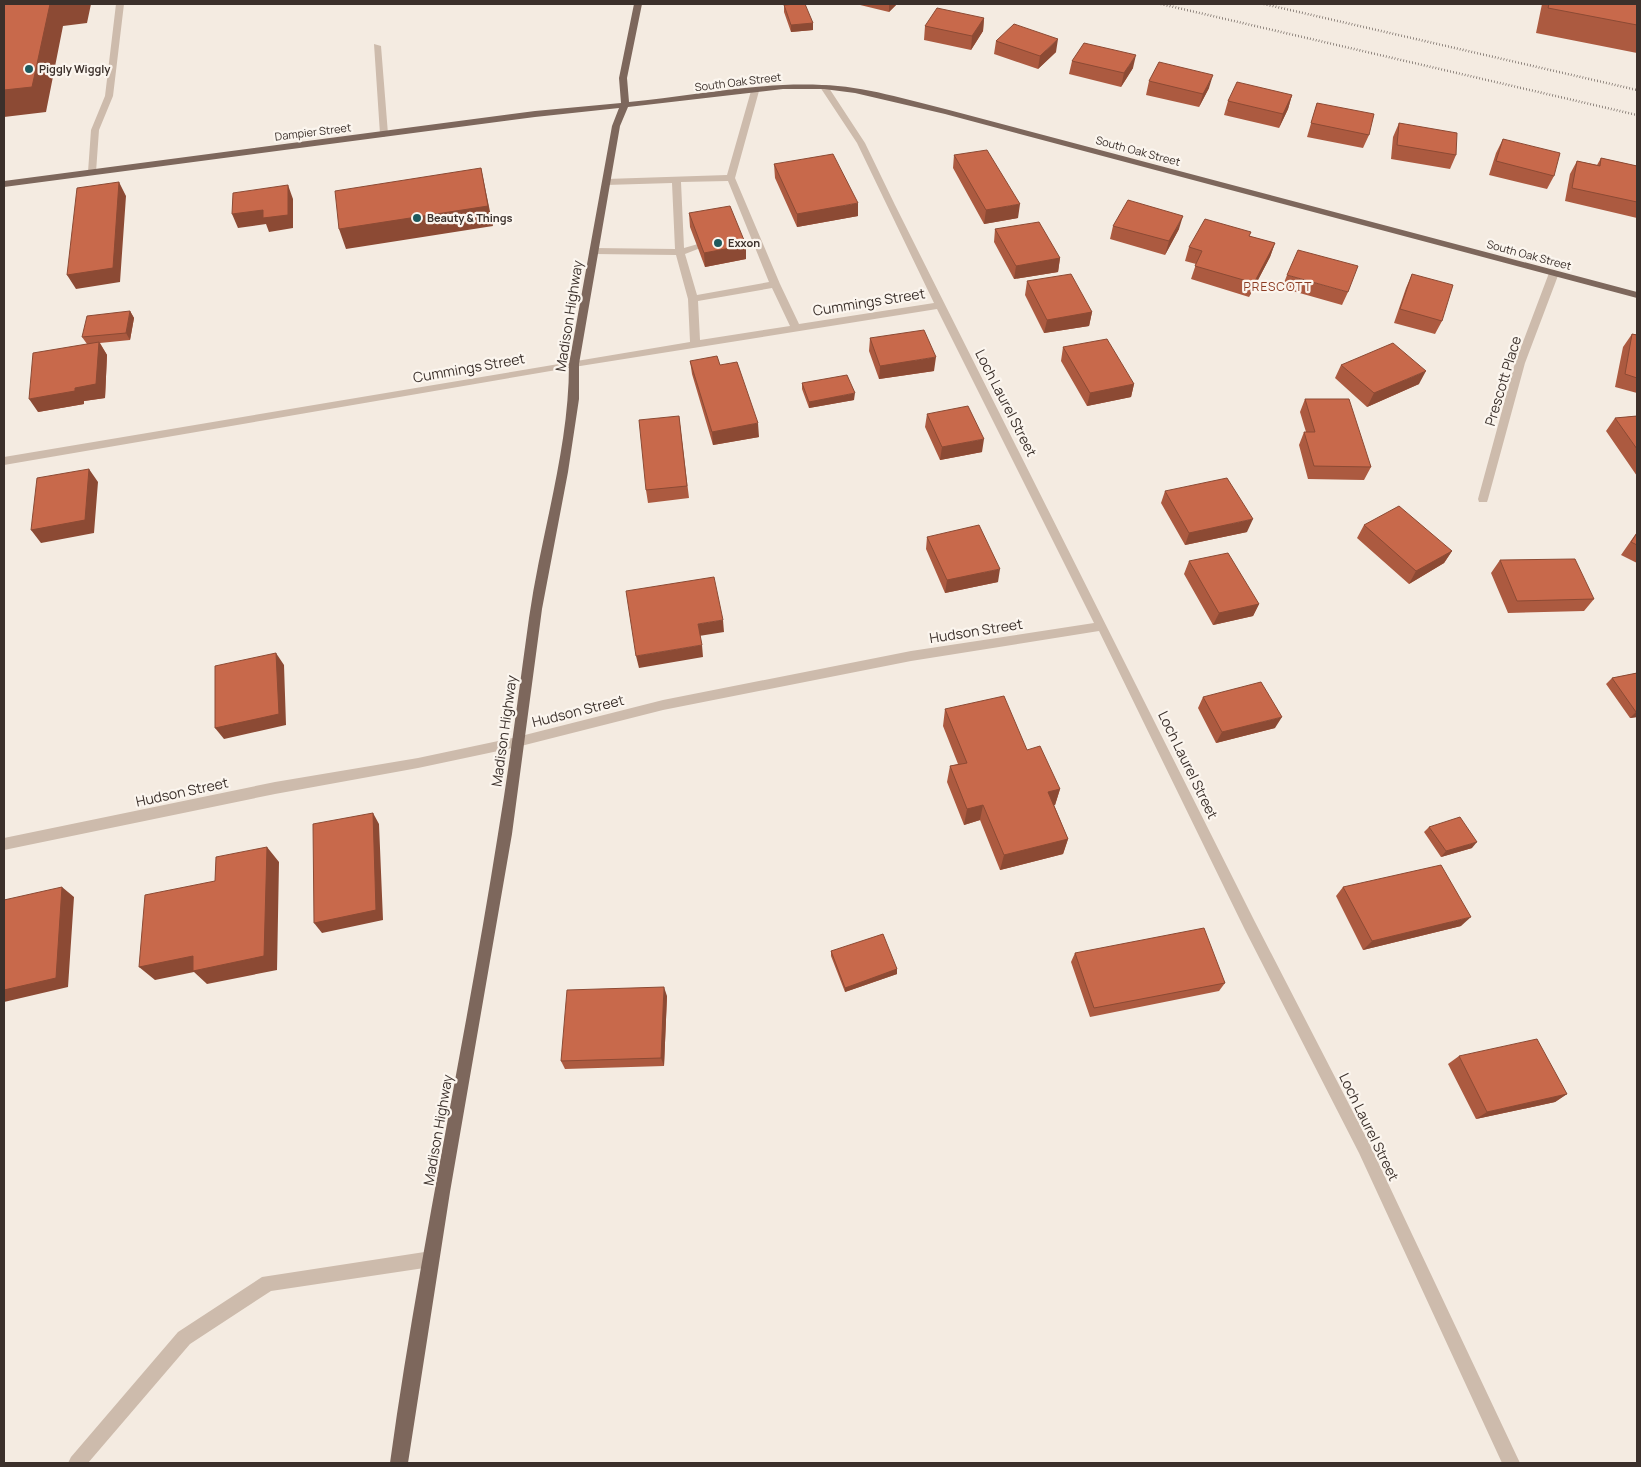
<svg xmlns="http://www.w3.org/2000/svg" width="1641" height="1467" font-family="Manrope,sans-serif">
	<rect width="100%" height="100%" fill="#f4ebe1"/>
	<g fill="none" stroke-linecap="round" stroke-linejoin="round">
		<path fill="#cdbbac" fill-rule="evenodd" d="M 116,4 L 124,4 L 113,96 L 99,130 L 96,172 L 92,175 L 88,172 L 91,130 L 105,96 Z
			M 374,44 L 381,46 L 388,134 L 384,137 L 380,134 Z
			M 821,85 L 827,85 L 865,143 L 895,205 L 1255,922 L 1369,1143 L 1520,1463 L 1502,1463 L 1359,1153 L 1245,930 L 1099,631 L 911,661 L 663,710 L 517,747 L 418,768 L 275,794 L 4,850 L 4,838 L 275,782 L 418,758 L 517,737 L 663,700 L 911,651 L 1094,623 L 937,309 L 574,367 L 4,465 L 4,457 L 690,342 L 688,299 L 676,255 L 594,254 L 589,251 L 594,248 L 675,249 L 672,183 L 606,185 L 602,182 L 606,179 L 727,175 L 751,91 L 755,89 L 759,91 L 735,178 L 780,284 L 799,324 L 934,303 L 857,143 L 820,87 ZM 728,181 L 769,282 L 697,295 L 685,254 L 703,247 L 698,244 L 684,248 L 681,182 ZM 772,288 L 790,326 L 700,340 L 698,301 Z
			M 1554,270 L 1559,273 L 1525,363 L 1488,499 L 1487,502 L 1479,502 L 1478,499 L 1515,363 L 1549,273 Z
			M 431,1251 L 437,1253 L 439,1259 L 437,1265 L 431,1267 L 271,1291 L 190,1344 L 88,1463 L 68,1463 L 71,1457 L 178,1332 L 262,1277 Z"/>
		<path fill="#7d675c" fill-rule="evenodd" d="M 634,4 L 642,4 L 627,78 L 629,102 C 693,96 758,82 822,85 C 864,86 908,100 949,110 L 1637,292 L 1637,298 L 945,114 L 855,93 L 824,89 L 783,89 L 628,107 L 620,126 L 579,364 L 579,399 L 568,472 L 542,609 L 512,834 L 450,1192 L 408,1463 L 390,1463 C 419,1252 465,1044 498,834 C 510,762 519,690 529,618 C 541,533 569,450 569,364 L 612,126 L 619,108 L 535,117 L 4,187 L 4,181 L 535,111 L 621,103 L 619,78 Z"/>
		<path stroke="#3b302b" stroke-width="2.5" stroke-dasharray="0.5 2.5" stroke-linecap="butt" d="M 1161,4 L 1637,115
			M 1264,4 L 1637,90"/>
	</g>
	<path fill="#ac5a40" d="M 856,4 L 897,4 L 889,12 Z
		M 1542,4 L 1637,4 L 1637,53 L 1536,33 Z
		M 784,5 L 813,23 L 813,30 L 791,32 L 784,12 Z
		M 984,18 L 983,31 L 971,50 L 924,40 L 925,26 Z
		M 996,41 L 1056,52 L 1038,69 L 994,54 Z
		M 1072,61 L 1133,68 L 1121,87 L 1069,74 Z
		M 1149,81 L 1209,88 L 1199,107 L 1146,95 Z
		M 1292,95 L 1288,109 L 1279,128 L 1224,115 L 1228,101 Z
		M 1317,103 L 1369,135 L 1363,148 L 1307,137 Z
		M 1399,123 L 1456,155 L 1450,169 L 1391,159 L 1393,137 Z
		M 1503,139 L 1554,176 L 1547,189 L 1489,175 L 1496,153 Z
		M 954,155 L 1018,218 L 984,224 L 953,168 Z
		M 1601,158 L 1637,166 L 1637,218 L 1565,201 L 1570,174 L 1577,161 L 1597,165 Z
		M 774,164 L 858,216 L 797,227 L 775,178 Z
		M 689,213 L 746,245 L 746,259 L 705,267 L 690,227 Z
		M 1113,226 L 1179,229 L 1165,255 L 1110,239 Z
		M 995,229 L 1060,258 L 1058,272 L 1014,279 L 994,242 Z
		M 1251,232 L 1249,236 L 1275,243 L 1270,257 L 1249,297 L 1191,279 L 1196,264 L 1185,261 L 1189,247 Z
		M 1412,274 L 1442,321 L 1435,334 L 1394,323 L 1406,288 Z
		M 1287,275 L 1348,292 L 1342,305 L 1282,288 Z
		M 1027,281 L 1092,312 L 1089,326 L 1044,333 L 1025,295 Z
		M 130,311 L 134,318 L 130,340 L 100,343 L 107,355 L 105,398 L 84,401 L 84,404 L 38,412 L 87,344 L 82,337 Z
		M 1632,334 L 1637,335 L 1637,393 L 1615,387 L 1623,347 Z
		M 870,338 L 934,371 L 879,379 L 869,351 Z
		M 1063,347 L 1134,384 L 1131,397 L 1087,406 L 1061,361 Z
		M 690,361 L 720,365 L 759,437 L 713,445 L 692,374 Z
		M 1341,365 L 1419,384 L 1367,407 L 1335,378 Z
		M 802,383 L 854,400 L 809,408 L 802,389 Z
		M 1305,399 L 1371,467 L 1364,480 L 1308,479 L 1299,445 L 1304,432 L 1306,432 L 1300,412 Z
		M 927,414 L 982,452 L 940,460 L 925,427 Z
		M 679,416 L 689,498 L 648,503 L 646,490 Z
		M 1637,416 L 1637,476 L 1606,431 L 1615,418 Z
		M 1165,491 L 1247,532 L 1185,545 L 1161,503 Z
		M 1364,525 L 1452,551 L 1444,563 L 1409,584 L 1357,538 Z
		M 1637,532 L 1637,563 L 1621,555 Z
		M 927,537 L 998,582 L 945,593 L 926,549 Z
		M 1500,560 L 1594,599 L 1584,611 L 1508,613 L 1491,573 Z
		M 1189,561 L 1259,604 L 1253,616 L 1213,625 L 1184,574 Z
		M 1637,673 L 1637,717 L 1630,718 L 1606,684 L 1612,678 Z
		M 1203,697 L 1275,728 L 1216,743 L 1198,708 Z
		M 945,709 L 1027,750 L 1060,789 L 1055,805 L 1054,805 L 1068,839 L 1063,854 L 1000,870 L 980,820 L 964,825 L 947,782 L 950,766 L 958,764 L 943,726 Z
		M 1429,827 L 1472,848 L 1441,857 L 1424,832 Z
		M 1343,887 L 1461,926 L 1363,950 L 1336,896 Z
		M 831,951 L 897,969 L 897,974 L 845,992 L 831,956 Z
		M 1075,953 L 1225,983 L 1219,991 L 1090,1017 L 1071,962 Z
		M 667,996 L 664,1066 L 565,1069 L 561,1061 Z
		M 1459,1056 L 1567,1094 L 1555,1102 L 1476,1119 L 1448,1064 Z"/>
	<path fill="#8c4a34" d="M 50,4 L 91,4 L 87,23 L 63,26 L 46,112 L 4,117 L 4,90 Z
		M 889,4 L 897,4 L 889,12 Z
		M 984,18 L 983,31 L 971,50 L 972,36 Z
		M 813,23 L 813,30 L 791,32 L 791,25 Z
		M 1058,39 L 1056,52 L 1038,69 L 1040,56 Z
		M 1136,55 L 1133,68 L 1121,87 L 1124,73 Z
		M 1213,75 L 1209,88 L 1199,107 L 1203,94 Z
		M 1292,95 L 1288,109 L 1279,128 L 1283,114 Z
		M 481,168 L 493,226 L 346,249 L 339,229 Z
		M 119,182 L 126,196 L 120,282 L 76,289 L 67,275 Z
		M 288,185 L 293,199 L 293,228 L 269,232 L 266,224 L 238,228 L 232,214 Z
		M 858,203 L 858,216 L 797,227 L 797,214 Z
		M 1020,204 L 1018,218 L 984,224 L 986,210 Z
		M 1183,216 L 1179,229 L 1165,255 L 1169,241 Z
		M 1275,243 L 1270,257 L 1249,297 L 1254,283 Z
		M 746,245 L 746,259 L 705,267 L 704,253 Z
		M 1060,258 L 1058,272 L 1014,279 L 1016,266 Z
		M 130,311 L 134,318 L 130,340 L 126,333 Z
		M 1092,312 L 1089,326 L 1044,333 L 1047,320 Z
		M 99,342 L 107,355 L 105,398 L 84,401 L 84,404 L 38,412 L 29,399 L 75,388 Z
		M 936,357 L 934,371 L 879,379 L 880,366 Z
		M 1426,371 L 1419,384 L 1367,407 L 1374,393 Z
		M 1134,384 L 1131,397 L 1087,406 L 1090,393 Z
		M 855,393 L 854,400 L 809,408 L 809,402 Z
		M 758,423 L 759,437 L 713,445 L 712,432 Z
		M 984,439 L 982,452 L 940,460 L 942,447 Z
		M 89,469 L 98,482 L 94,533 L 41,543 L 31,530 Z
		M 1253,519 L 1247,532 L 1185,545 L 1189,533 Z
		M 1452,551 L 1444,563 L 1409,584 L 1416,571 Z
		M 1000,569 L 998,582 L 945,593 L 947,580 Z
		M 1259,604 L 1253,616 L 1213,625 L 1219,613 Z
		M 723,620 L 724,632 L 699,636 L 698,624 Z
		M 702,645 L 703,657 L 639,668 L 636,656 Z
		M 276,653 L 284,665 L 286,725 L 224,739 L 215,728 Z
		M 1636,712 L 1637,712 L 1637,717 L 1630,718 Z
		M 1282,717 L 1275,728 L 1216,743 L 1222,732 Z
		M 1060,789 L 1055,805 L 1043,808 L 1048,792 Z
		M 983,805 L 980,820 L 964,825 L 967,809 Z
		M 373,813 L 379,824 L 383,920 L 322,933 L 314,923 Z
		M 1068,839 L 1063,854 L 1000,870 L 1004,855 Z
		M 1477,842 L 1472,848 L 1441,857 L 1446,851 Z
		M 267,847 L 279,862 L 277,970 L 207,984 L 194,972 L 155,980 L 139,967 Z
		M 62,887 L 74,897 L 68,987 L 4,1002 L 4,990 Z
		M 1471,917 L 1461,926 L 1363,950 L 1372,941 Z
		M 897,969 L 897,974 L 845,992 L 845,988 Z
		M 664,987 L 667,996 L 664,1066 L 661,1058 Z
		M 1567,1094 L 1555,1102 L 1476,1119 L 1487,1112 Z"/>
	<path fill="#c8694b" stroke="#8c4a34" d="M 4,4 L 50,4 L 32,87 L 4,90 Z
		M 796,4 L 805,4 L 813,23 L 791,25 L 784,5 Z
		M 1549,4 L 1637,4 L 1637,25 L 1548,8 Z
		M 937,8 L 984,18 L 972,36 L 925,26 Z
		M 1014,24 L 1058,39 L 1040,56 L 996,41 Z
		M 1084,43 L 1136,55 L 1124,73 L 1072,61 Z
		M 1159,62 L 1213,75 L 1203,94 L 1149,81 Z
		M 1237,82 L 1292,95 L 1283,114 L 1228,101 Z
		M 1317,103 L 1374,114 L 1369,135 L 1311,123 Z
		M 1399,123 L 1457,133 L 1456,155 L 1397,145 Z
		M 1503,139 L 1560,153 L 1554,176 L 1496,161 Z
		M 987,150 L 1020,204 L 986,210 L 954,155 Z
		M 833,154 L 858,203 L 797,214 L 774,164 Z
		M 1601,158 L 1637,166 L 1637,202 L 1572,188 L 1577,161 L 1600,166 Z
		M 481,168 L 488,206 L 339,229 L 335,191 Z
		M 119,182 L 113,268 L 67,275 L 77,188 Z
		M 288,185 L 288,215 L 263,218 L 263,210 L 232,214 L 233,193 Z
		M 1128,200 L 1183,216 L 1169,241 L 1113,226 Z
		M 730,206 L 746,245 L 704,253 L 689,213 Z
		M 1205,219 L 1251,232 L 1249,236 L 1275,243 L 1254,283 L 1195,266 L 1202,251 L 1189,247 Z
		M 1039,222 L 1060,258 L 1016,266 L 995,229 Z
		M 1298,250 L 1358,266 L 1348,292 L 1287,275 Z
		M 1071,274 L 1092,312 L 1047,320 L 1027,281 Z
		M 1412,274 L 1453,285 L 1442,321 L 1400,309 Z
		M 130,311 L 126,333 L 82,337 L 87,316 Z
		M 924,330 L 936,357 L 880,366 L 870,338 Z
		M 1632,334 L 1637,335 L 1637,378 L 1625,374 Z
		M 1107,339 L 1134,384 L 1090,393 L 1063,347 Z
		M 99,342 L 96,384 L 75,388 L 75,391 L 29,399 L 33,353 Z
		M 1393,343 L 1426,371 L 1374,393 L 1341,365 Z
		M 717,356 L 720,365 L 737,362 L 758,423 L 712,432 L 690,361 Z
		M 847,375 L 855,393 L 809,402 L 802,383 Z
		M 1305,399 L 1349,399 L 1371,467 L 1314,466 L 1304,432 L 1315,432 Z
		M 968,406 L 984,439 L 942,447 L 927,414 Z
		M 679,416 L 687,486 L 646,490 L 639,420 Z
		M 1637,416 L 1637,449 L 1615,418 Z
		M 89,469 L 85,520 L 31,530 L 37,478 Z
		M 1227,478 L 1253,519 L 1189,533 L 1165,491 Z
		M 1399,506 L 1452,551 L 1416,571 L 1364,525 Z
		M 979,525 L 1000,569 L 947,580 L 927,537 Z
		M 1637,533 L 1637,545 L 1631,542 Z
		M 1228,553 L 1259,604 L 1219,613 L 1189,561 Z
		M 1575,559 L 1594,599 L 1517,601 L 1500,560 Z
		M 714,577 L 723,620 L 698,624 L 702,645 L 636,656 L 626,591 Z
		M 276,653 L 279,714 L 215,728 L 215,666 Z
		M 1637,673 L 1637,712 L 1636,712 L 1612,678 Z
		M 1261,682 L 1282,717 L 1222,732 L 1203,697 Z
		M 1004,696 L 1027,750 L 1040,746 L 1060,789 L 1048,792 L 1068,839 L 1004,855 L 983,805 L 967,809 L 950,766 L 967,763 L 945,709 Z
		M 373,813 L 376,910 L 314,923 L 313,824 Z
		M 1460,817 L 1477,842 L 1446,851 L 1429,827 Z
		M 267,847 L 264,956 L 193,971 L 193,956 L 139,967 L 145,895 L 215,881 L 216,857 Z
		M 1441,865 L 1471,917 L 1372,941 L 1343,887 Z
		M 62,887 L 56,978 L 4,990 L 4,900 Z
		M 1204,928 L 1225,983 L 1094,1008 L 1075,953 Z
		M 883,934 L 897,969 L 845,988 L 831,951 Z
		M 664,987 L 661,1058 L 561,1061 L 567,990 Z
		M 1537,1039 L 1567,1094 L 1487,1112 L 1459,1056 Z"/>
	<g fill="#1f5a5e" stroke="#fbf5ee" stroke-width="2">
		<circle cx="29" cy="69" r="5"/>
		<circle cx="417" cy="218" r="5"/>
		<circle cx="718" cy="243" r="5"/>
	</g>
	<g text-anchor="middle" stroke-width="4.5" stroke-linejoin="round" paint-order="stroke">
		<g font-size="11" font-weight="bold" fill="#3b302b" stroke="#fbf5ee" text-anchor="start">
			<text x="39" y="73">Piggly Wiggly</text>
			<text x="427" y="222">Beauty &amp; Things</text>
			<text x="728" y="247">Exxon</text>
		</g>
		<g font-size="11" fill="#3b302b" stroke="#fbf5ee">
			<text transform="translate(738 82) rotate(-7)" y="4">South Oak Street</text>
			<text transform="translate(313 132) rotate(-7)" y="4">Dampier Street</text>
			<text transform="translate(1138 151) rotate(15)" y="4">South Oak Street</text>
			<text transform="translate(1529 255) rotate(15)" y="4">South Oak Street</text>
		</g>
		<g font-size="12" letter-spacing="1" fill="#8c3b22" stroke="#fbf5ee">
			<text x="1278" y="291">PRESCOTT</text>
		</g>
		<g font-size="14" fill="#3b302b" stroke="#fbf5ee">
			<text transform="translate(869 302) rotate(-9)" y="5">Cummings Street</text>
			<text transform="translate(569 316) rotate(-81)" y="5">Madison Highway</text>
			<text transform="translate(469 368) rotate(-10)" y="5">Cummings Street</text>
			<text transform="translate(1503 381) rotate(-73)" y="5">Prescott Place</text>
			<text transform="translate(1006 403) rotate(63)" y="5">Loch Laurel Street</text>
			<text transform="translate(976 631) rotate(-9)" y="5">Hudson Street</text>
			<text transform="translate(578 711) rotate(-14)" y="5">Hudson Street</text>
			<text transform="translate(504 731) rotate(-82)" y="5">Madison Highway</text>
			<text transform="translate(1188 765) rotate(64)" y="5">Loch Laurel Street</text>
			<text transform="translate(182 792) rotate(-12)" y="5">Hudson Street</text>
			<text transform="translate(1369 1127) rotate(64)" y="5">Loch Laurel Street</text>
			<text transform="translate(438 1130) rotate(-80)" y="5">Madison Highway</text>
		</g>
	</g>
	<rect width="1641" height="1467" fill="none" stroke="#3b302b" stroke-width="10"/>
</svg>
